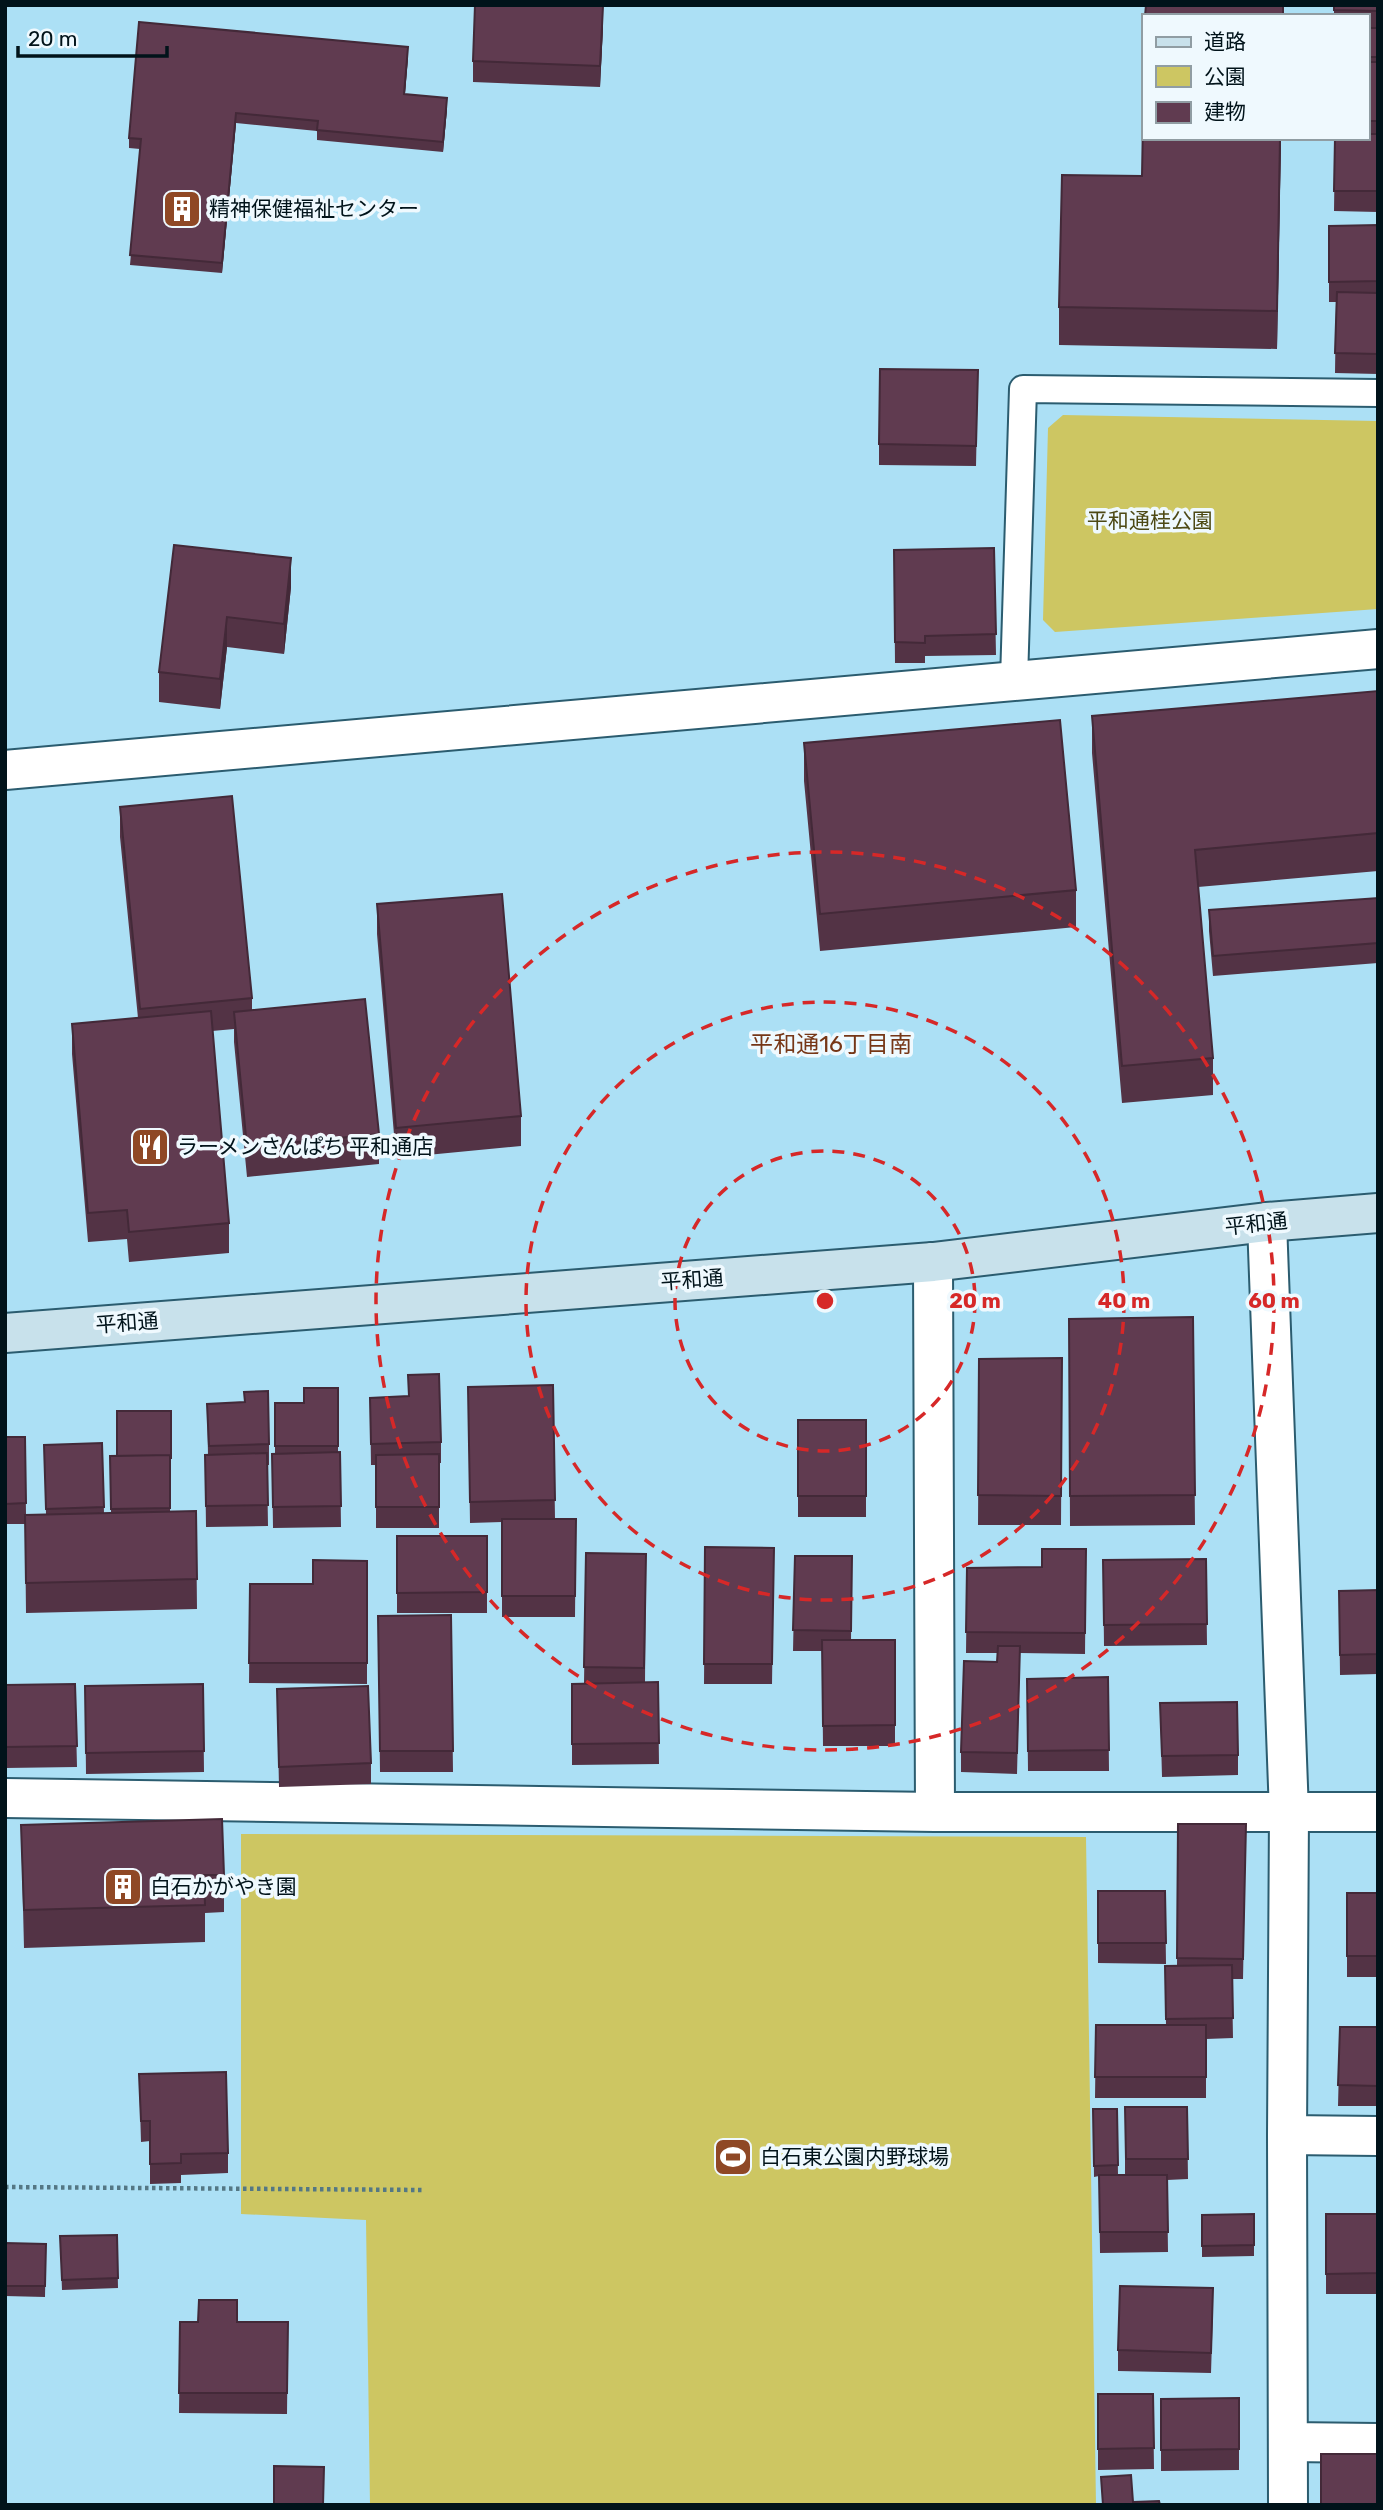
<svg xmlns="http://www.w3.org/2000/svg" width="1383" height="2510" font-family="Rubik,'Noto Sans JP',sans-serif">
	<rect width="100%" height="100%" fill="#ace0f5"/>
	<path fill="#cdc662" d="M 1063,415 L 1378,421 L 1378,609 L 1055,632 L 1043,620 L 1048,428 Z
		M 241,1834 L 1086,1837 L 1096,2505 L 370,2505 L 366,2220 L 241,2214 Z"/>
	<g fill="none" stroke-linecap="round" stroke-linejoin="round">
		<defs>
			<path id="lane" d="M 1014,680 L 1023,389 L 1378,393"/>
			<path id="street" d="M 5,770 L 1378,649
				M 1267,1222 L 1289,1813 L 1287,2135 L 1288,2505
				M 933,1262 L 935,1812
				M 5,1798 L 935,1812 L 1378,1812
				M 1287,2135 L 1378,2136
				M 1288,2442 L 1378,2443"/>
			<path id="secondary" d="M 5,1333 L 933,1262 L 1267,1222 L 1378,1213"/>
		</defs>
		<use href="#lane" stroke="#2b5c6f" stroke-width="30"/>
		<use href="#street" stroke="#2b5c6f" stroke-width="42"/>
		<use href="#secondary" stroke="#2b5c6f" stroke-width="42"/>
		<path stroke="#547784" stroke-width="4.5" stroke-dasharray="3.5 3.5" stroke-linecap="butt" d="M 5,2187 L 424,2190"/>
		<use href="#lane" stroke="#fff" stroke-width="26"/>
		<use href="#street" stroke="#fff" stroke-width="38"/>
		<use href="#secondary" stroke="#c8e1eb" stroke-width="38"/>
	</g>
	<path fill="#533345" d="M 1334,5 L 1378,5 L 1378,212 L 1334,211 L 1335,138 L 1367,138 L 1367,16 L 1334,16 Z
		M 603,27 L 600,87 L 473,82 L 473,61 Z
		M 408,57 L 405,94 L 447,109 L 443,152 L 317,140 L 317,131 L 236,123 L 222,273 L 130,265 L 140,149 L 129,148 L 129,138 Z
		M 1281,138 L 1277,349 L 1059,345 L 1059,307 L 1142,176 Z
		M 1378,225 L 1378,374 L 1335,373 L 1336,302 L 1329,302 L 1329,226 Z
		M 978,370 L 976,466 L 879,465 L 879,444 Z
		M 174,545 L 291,587 L 284,654 L 227,647 L 220,709 L 159,702 L 159,672 Z
		M 994,548 L 996,655 L 925,656 L 925,663 L 895,663 L 894,550 Z
		M 1378,691 L 1378,871 L 1198,887 L 1213,1058 L 1213,1095 L 1122,1103 L 1092,753 L 1092,716 Z
		M 804,743 L 1076,890 L 1076,927 L 820,951 L 804,781 Z
		M 120,807 L 252,998 L 252,1010 L 379,1134 L 379,1164 L 247,1177 L 234,1042 L 234,1029 L 212,1031 L 229,1223 L 229,1253 L 129,1262 L 127,1239 L 88,1242 L 72,1054 L 72,1024 L 138,1018 L 120,837 Z
		M 1378,898 L 1378,963 L 1213,976 L 1209,931 L 1209,910 Z
		M 377,904 L 521,1116 L 521,1146 L 396,1158 L 377,934 Z
		M 1193,1317 L 1195,1525 L 1070,1526 L 1069,1319 Z
		M 1062,1358 L 1061,1525 L 978,1525 L 979,1359 Z
		M 408,1375 L 441,1442 L 441,1463 L 439,1463 L 439,1528 L 376,1528 L 376,1465 L 371,1465 L 370,1398 L 408,1396 Z
		M 553,1385 L 555,1519 L 576,1519 L 575,1617 L 502,1617 L 502,1522 L 470,1523 L 468,1387 Z
		M 338,1388 L 338,1452 L 340,1452 L 341,1527 L 273,1528 L 272,1454 L 275,1454 L 275,1403 L 304,1403 Z
		M 207,1404 L 269,1444 L 269,1465 L 267,1465 L 268,1526 L 206,1527 L 205,1455 L 208,1455 Z
		M 171,1411 L 170,1512 L 196,1511 L 197,1609 L 26,1613 L 25,1524 L 5,1524 L 5,1437 L 25,1437 L 26,1515 L 46,1514 L 44,1445 L 102,1443 L 104,1513 L 111,1513 L 110,1456 L 117,1456 Z
		M 798,1420 L 866,1420 L 866,1517 L 798,1517 Z
		M 397,1536 L 487,1536 L 487,1613 L 397,1613 Z
		M 705,1547 L 774,1548 L 772,1684 L 704,1684 Z
		M 1086,1549 L 1085,1654 L 1020,1653 L 1017,1774 L 961,1772 L 961,1752 L 997,1662 L 997,1653 L 966,1653 L 967,1568 L 1042,1567 Z
		M 586,1553 L 646,1554 L 645,1682 L 658,1682 L 659,1764 L 572,1765 L 572,1684 L 584,1683 Z
		M 795,1556 L 852,1556 L 851,1640 L 895,1640 L 895,1746 L 823,1746 L 822,1651 L 793,1651 Z
		M 1206,1559 L 1207,1645 L 1104,1646 L 1103,1560 Z
		M 367,1561 L 367,1684 L 249,1683 L 250,1584 L 313,1584 Z
		M 1378,1590 L 1378,1674 L 1340,1675 L 1339,1591 Z
		M 451,1615 L 453,1772 L 380,1772 L 378,1616 Z
		M 1108,1677 L 1109,1771 L 1028,1771 L 1027,1679 Z
		M 75,1684 L 77,1767 L 5,1768 L 5,1685 Z
		M 203,1684 L 204,1772 L 86,1774 L 85,1686 Z
		M 277,1689 L 371,1763 L 371,1784 L 279,1787 Z
		M 1160,1703 L 1238,1755 L 1238,1775 L 1162,1777 Z
		M 1178,1824 L 1246,1824 L 1243,1979 L 1232,1979 L 1233,2038 L 1206,2039 L 1206,2098 L 1095,2098 L 1096,2025 L 1166,2025 L 1165,1966 L 1177,1966 Z
		M 21,1825 L 224,1875 L 224,1912 L 205,1913 L 205,1942 L 24,1948 Z
		M 1098,1891 L 1165,1891 L 1166,1964 L 1098,1963 Z
		M 1347,1893 L 1378,1893 L 1378,1977 L 1347,1977 Z
		M 1340,2027 L 1378,2027 L 1378,2106 L 1338,2106 Z
		M 139,2074 L 228,2153 L 228,2173 L 181,2175 L 181,2183 L 150,2184 L 150,2141 L 141,2142 Z
		M 1125,2107 L 1187,2107 L 1188,2179 L 1167,2180 L 1168,2252 L 1100,2253 L 1099,2176 L 1094,2177 L 1093,2109 L 1117,2109 L 1118,2175 L 1125,2175 Z
		M 1254,2214 L 1254,2256 L 1202,2257 L 1202,2215 Z
		M 1378,2214 L 1378,2294 L 1326,2294 L 1326,2215 Z
		M 117,2235 L 118,2288 L 62,2290 L 60,2236 Z
		M 5,2243 L 46,2244 L 45,2297 L 5,2296 Z
		M 1213,2309 L 1211,2373 L 1118,2371 L 1118,2350 Z
		M 180,2322 L 288,2322 L 287,2414 L 179,2413 Z
		M 1098,2394 L 1153,2394 L 1154,2469 L 1098,2470 Z
		M 1239,2398 L 1239,2470 L 1161,2471 L 1161,2399 Z"/>
	<path fill="#432938" d="M 603,6 L 603,27 L 600,87 L 600,66 Z
		M 408,47 L 408,57 L 404,104 L 404,94 Z
		M 447,98 L 447,109 L 443,152 L 443,142 Z
		M 236,113 L 236,123 L 222,273 L 222,263 Z
		M 1280,138 L 1281,138 L 1277,349 L 1277,311 Z
		M 291,558 L 291,587 L 284,654 L 284,624 Z
		M 227,617 L 227,647 L 220,709 L 220,679 Z"/>
	<path fill="#603b50" stroke="#432938" stroke-width="2" d="M 475,5 L 575,5 L 603,6 L 600,66 L 473,61 Z
		M 1146,5 L 1283,5 L 1283,16 L 1145,16 Z
		M 1334,5 L 1378,5 L 1378,11 L 1334,10 Z
		M 139,22 L 408,47 L 404,94 L 447,98 L 443,142 L 317,130 L 318,121 L 236,113 L 222,263 L 130,255 L 141,139 L 129,138 Z
		M 1367,28 L 1378,28 L 1378,57 L 1367,57 Z
		M 1367,62 L 1378,62 L 1378,121 L 1367,121 Z
		M 1143,120 L 1143,138 L 1280,138 L 1277,311 L 1059,307 L 1062,175 L 1142,176 Z
		M 1367,134 L 1378,134 L 1378,191 L 1334,191 L 1335,138 L 1367,138 Z
		M 1378,225 L 1378,281 L 1329,282 L 1329,226 Z
		M 1337,292 L 1378,293 L 1378,354 L 1335,353 Z
		M 880,369 L 978,370 L 976,446 L 879,444 Z
		M 174,545 L 291,558 L 284,624 L 227,617 L 220,679 L 159,672 Z
		M 994,548 L 996,634 L 925,636 L 925,643 L 895,642 L 894,550 Z
		M 1378,691 L 1378,833 L 1195,850 L 1213,1058 L 1122,1066 L 1092,716 Z
		M 1060,720 L 1076,890 L 820,914 L 804,743 Z
		M 232,796 L 252,998 L 140,1009 L 120,807 Z
		M 502,894 L 521,1116 L 396,1128 L 377,904 Z
		M 1378,898 L 1378,943 L 1213,956 L 1209,910 Z
		M 365,999 L 379,1134 L 247,1147 L 234,1012 Z
		M 211,1011 L 229,1223 L 129,1232 L 127,1210 L 88,1213 L 72,1024 Z
		M 1193,1317 L 1195,1495 L 1070,1496 L 1069,1319 Z
		M 1062,1358 L 1061,1496 L 978,1495 L 979,1359 Z
		M 439,1374 L 441,1442 L 371,1444 L 370,1398 L 409,1396 L 408,1375 Z
		M 553,1385 L 555,1500 L 470,1502 L 468,1387 Z
		M 304,1388 L 338,1388 L 338,1446 L 275,1446 L 275,1403 L 304,1403 Z
		M 268,1391 L 269,1444 L 209,1446 L 207,1404 L 245,1402 L 244,1392 Z
		M 117,1411 L 171,1411 L 171,1458 L 170,1458 L 170,1455 L 117,1456 Z
		M 798,1420 L 866,1420 L 866,1496 L 798,1496 Z
		M 5,1437 L 25,1437 L 26,1503 L 5,1504 Z
		M 102,1443 L 104,1507 L 46,1509 L 44,1445 Z
		M 340,1452 L 341,1506 L 273,1507 L 272,1454 Z
		M 267,1453 L 268,1505 L 206,1506 L 205,1455 Z
		M 439,1454 L 439,1507 L 376,1507 L 376,1455 Z
		M 170,1455 L 170,1508 L 111,1509 L 110,1456 Z
		M 196,1511 L 197,1579 L 26,1583 L 25,1515 Z
		M 502,1519 L 576,1519 L 575,1596 L 502,1596 Z
		M 397,1536 L 487,1536 L 487,1592 L 397,1593 Z
		M 705,1547 L 774,1548 L 772,1664 L 704,1664 Z
		M 1042,1549 L 1086,1549 L 1085,1633 L 966,1632 L 967,1568 L 1042,1567 Z
		M 586,1553 L 646,1554 L 644,1668 L 584,1667 Z
		M 795,1556 L 852,1556 L 851,1631 L 793,1630 Z
		M 1206,1559 L 1207,1624 L 1104,1625 L 1103,1560 Z
		M 313,1560 L 367,1561 L 367,1663 L 249,1663 L 250,1584 L 313,1584 Z
		M 1378,1590 L 1378,1654 L 1340,1655 L 1339,1591 Z
		M 451,1615 L 453,1751 L 380,1751 L 378,1616 Z
		M 822,1640 L 895,1640 L 895,1725 L 823,1726 Z
		M 998,1646 L 1020,1646 L 1017,1753 L 961,1752 L 964,1661 L 997,1662 Z
		M 1108,1677 L 1109,1750 L 1028,1751 L 1027,1679 Z
		M 658,1682 L 659,1743 L 572,1744 L 572,1684 Z
		M 75,1684 L 77,1746 L 5,1747 L 5,1685 Z
		M 203,1684 L 204,1751 L 86,1753 L 85,1686 Z
		M 368,1686 L 371,1763 L 279,1767 L 277,1689 Z
		M 1237,1702 L 1238,1755 L 1162,1756 L 1160,1703 Z
		M 222,1819 L 224,1875 L 204,1875 L 205,1905 L 24,1910 L 21,1825 Z
		M 1178,1824 L 1246,1824 L 1243,1959 L 1177,1958 Z
		M 1098,1891 L 1165,1891 L 1166,1943 L 1098,1943 Z
		M 1347,1893 L 1378,1893 L 1378,1956 L 1347,1956 Z
		M 1232,1965 L 1233,2018 L 1166,2019 L 1165,1966 Z
		M 1096,2025 L 1206,2025 L 1206,2077 L 1095,2077 Z
		M 1340,2027 L 1378,2027 L 1378,2086 L 1338,2085 Z
		M 226,2072 L 228,2153 L 181,2154 L 181,2163 L 150,2164 L 150,2121 L 141,2121 L 139,2074 Z
		M 1125,2107 L 1187,2107 L 1188,2159 L 1126,2159 Z
		M 1093,2109 L 1117,2109 L 1118,2165 L 1094,2166 Z
		M 1099,2175 L 1167,2175 L 1168,2232 L 1100,2232 Z
		M 1254,2214 L 1254,2245 L 1202,2246 L 1202,2215 Z
		M 1326,2214 L 1378,2214 L 1378,2273 L 1326,2274 Z
		M 117,2235 L 118,2278 L 62,2280 L 60,2236 Z
		M 5,2243 L 46,2244 L 45,2286 L 5,2286 Z
		M 1120,2286 L 1213,2288 L 1211,2353 L 1118,2350 Z
		M 199,2300 L 237,2300 L 237,2322 L 288,2322 L 287,2393 L 179,2393 L 180,2322 L 198,2322 Z
		M 1098,2394 L 1153,2394 L 1154,2448 L 1098,2449 Z
		M 1239,2398 L 1239,2449 L 1161,2450 L 1161,2399 Z
		M 1321,2454 L 1378,2454 L 1378,2505 L 1321,2505 Z
		M 274,2466 L 324,2467 L 323,2505 L 274,2505 Z
		M 1131,2475 L 1133,2502 L 1159,2501 L 1160,2505 L 1103,2505 L 1101,2477 Z"/>
	<g fill="none" stroke="#d62828" stroke-width="3.5" stroke-dasharray="12 9">
		<circle cx="825" cy="1301" r="150"/>
		<circle cx="825" cy="1301" r="299"/>
		<circle cx="825" cy="1301" r="449"/>
	</g>
	<defs>
		<symbol id="building-square" viewBox="-11 -11 22 22"><rect x="-9" y="-9" width="18" height="18" rx="4" fill="#8f4825" stroke="#eff9fe"/><path d="M-4-6H4V6H1V3H-1V6H-4ZM-2.5-4.3h1.7v1.8h-1.7ZM.8-4.3h1.7v1.8H.8ZM-2.5-1h1.7V.8h-1.7ZM.8-1h1.7V.8H.8Z" fill="#fff"/></symbol>
		<symbol id="restaurant-square" viewBox="-11 -11 22 22"><rect x="-9" y="-9" width="18" height="18" rx="4" fill="#8f4825" stroke="#eff9fe"/><path d="M-5-6h1v4h1v-4h1v4h1v-4h1v5L-1.5 .5V6h-2V.5L-5-1ZM5-6V6H3V1.5H1.5Q1.5-4 5-6Z" fill="#fff"/></symbol>
		<symbol id="stadium-square" viewBox="-11 -11 22 22"><rect x="-9" y="-9" width="18" height="18" rx="4" fill="#8f4825" stroke="#eff9fe"/><path d="M0-5a6.5 5 0 1 0 0 10a6.5 5 0 1 0 0-10ZM-3.5-1.8h7v3.6h-7Z" fill="#fff"/></symbol>
	</defs>
	<g fill-rule="evenodd">
		<use href="#building-square" x="160" y="187" width="44" height="44"/>
		<use href="#restaurant-square" x="128" y="1125" width="44" height="44"/>
		<use href="#building-square" x="101" y="1865" width="44" height="44"/>
		<use href="#stadium-square" x="711" y="2135" width="44" height="44"/>
	</g>
	<g text-anchor="middle" stroke-width="7" stroke-linejoin="round" paint-order="stroke">
		<g font-size="21" fill="#01131a" stroke="#eff9fe" text-anchor="start">
			<text x="209" y="216">精神保健福祉センター</text>
			<text x="177" y="1154">ラーメンさんぱち 平和通店</text>
			<text x="150" y="1894">白石かがやき園</text>
			<text x="760" y="2164">白石東公園内野球場</text>
		</g>
		<g font-size="21" fill="#4d4914" stroke="#eff9fe">
			<text x="1150" y="528">平和通桂公園</text>
		</g>
		<g font-size="21" fill="#01131a" stroke="#eff9fe">
			<text transform="translate(1256 1224) rotate(-6)" y="7">平和通</text>
			<text transform="translate(692 1280) rotate(-4)" y="7">平和通</text>
			<text transform="translate(127 1323) rotate(-4)" y="7">平和通</text>
		</g>
		<g font-size="23" fill="#763616" stroke="#eff9fe">
			<text x="831" y="1052">平和通16丁目南</text>
		</g>
	</g>
	<circle cx="825" cy="1301" r="10" fill="#d62828" stroke="#eff9fe" stroke-width="3.5"/>
	<g font-size="21" text-anchor="middle" font-weight="bold" fill="#d62828" stroke="#eff9fe" stroke-width="7" stroke-linejoin="round" paint-order="stroke">
		<text x="975" y="1308">20 m</text>
		<text x="1124" y="1308">40 m</text>
		<text x="1274" y="1308">60 m</text>
	</g>
	<rect width="1383" height="2510" fill="none" stroke="#01131a" stroke-width="14"/>
	<rect x="1142" y="14" width="228" height="126" fill="#eff9fe" stroke="#909da3" stroke-width="2"/>
	<rect x="1156" y="37" width="35" height="10" fill="#c8e1eb" stroke="#909da3" stroke-width="2"/>
	<text x="1204" y="49" font-size="21" fill="#01131a">道路</text>
	<rect x="1156" y="66" width="35" height="21" fill="#cdc662" stroke="#909da3" stroke-width="2"/>
	<text x="1204" y="84" font-size="21" fill="#01131a">公園</text>
	<rect x="1156" y="102" width="35" height="21" fill="#603b50" stroke="#909da3" stroke-width="2"/>
	<text x="1204" y="119" font-size="21" fill="#01131a">建物</text>
	<path d="M18 46v10h149v-10" fill="none" stroke="#01131a" stroke-width="3.5"/>
	<text x="28" y="46" font-size="21" fill="#01131a" stroke="#eff9fe" stroke-width="5" paint-order="stroke">20 m</text>
</svg>
